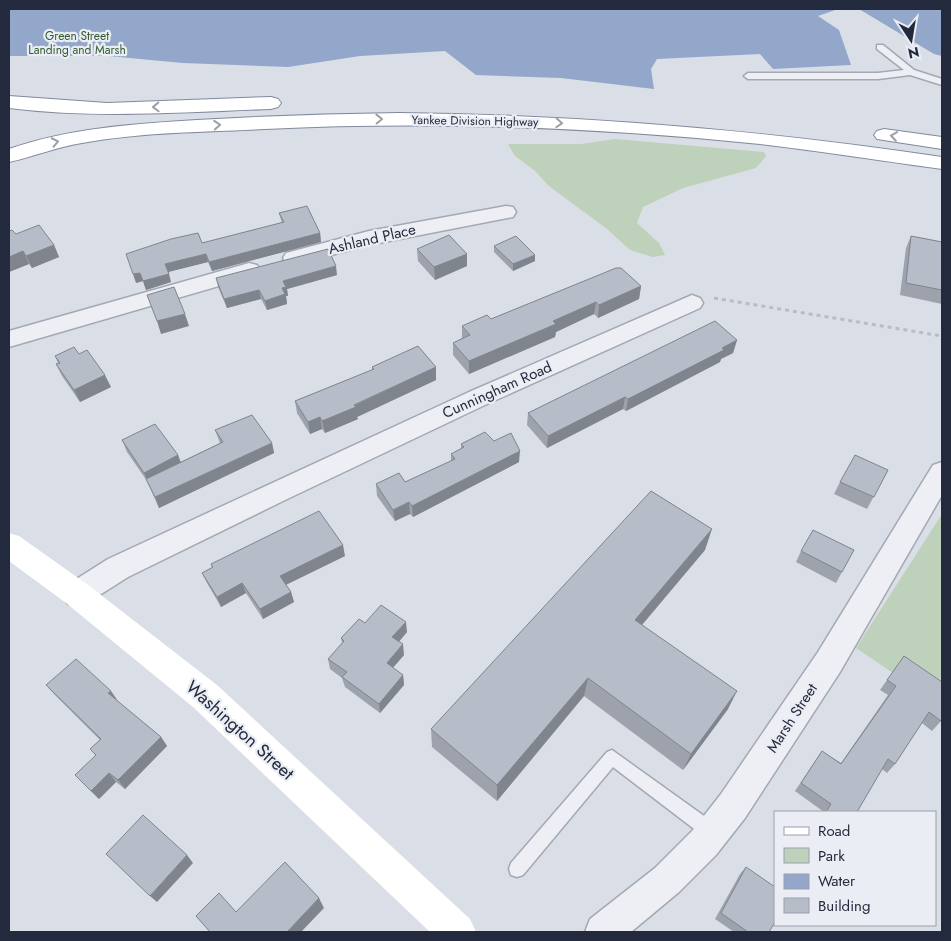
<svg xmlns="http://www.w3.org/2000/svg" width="951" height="941" font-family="Jost,sans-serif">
	<rect width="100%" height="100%" fill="#dadee6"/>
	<path fill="#bed1bb" d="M 615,139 L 764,152 L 766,156 L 756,168 L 683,188 L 643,207 L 637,223 L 659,243 L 665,255 L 653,257 L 630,250 L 607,229 L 549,186 L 535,171 L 515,156 L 508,144 L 581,144 Z
		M 942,514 L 942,706 L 856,648 Z"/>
	<path fill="#92a7ca" d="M 9,9 L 838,9 L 818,16 L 839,30 L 851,65 L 773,69 L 760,54 L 657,59 L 651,69 L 654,89 L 561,78 L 476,75 L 445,51 L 360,56 L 288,67 L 183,63 L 108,56 L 9,56 Z
		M 859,9 L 942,9 L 942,56 L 934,54 Z"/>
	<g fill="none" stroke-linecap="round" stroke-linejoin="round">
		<defs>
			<path id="service" d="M 877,45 L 883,45 L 914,70 L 942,79 L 942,85 L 910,75 L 878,79 L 748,79 L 744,76 L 748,73 L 878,73 L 904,70 L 877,49 Z
				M 612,750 L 718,826 L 720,832 L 718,838 L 712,840 L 706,838 L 613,767 L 523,875 L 517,877 L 511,875 L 509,869 L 511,863 L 607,752 Z"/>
			<path id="minor" d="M 506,206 L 513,207 L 516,212 L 513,217 L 369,245 L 294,265 L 286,263 L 283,258 L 286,253 L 369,231 Z
				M 249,263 L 257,265 L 260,270 L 257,275 L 9,347 L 9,331 Z
				M 692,295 L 700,298 L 703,303 L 700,308 L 487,404 L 283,501 L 128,577 L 87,603 L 77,607 L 67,603 L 63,594 L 67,585 L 108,559 L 469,392 Z
				M 942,462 L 942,495 L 840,672 L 745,818 L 716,855 L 679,892 L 631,932 L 585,932 L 590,919 L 655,868 L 692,831 L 721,794 L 818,652 L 933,465 Z"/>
			<path id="motorway" d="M 9,96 L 107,103 L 271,97 L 278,99 L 281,103 L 278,107 L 271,109 C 183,112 96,119 9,108 Z
				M 399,113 C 583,115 760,130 942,157 L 942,169 C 881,161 821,151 760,144 C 595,127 430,121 265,129 C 204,132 142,132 82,143 C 56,147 33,157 9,162 L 9,149 C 69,128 133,124 197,120 C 264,116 332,114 399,113 Z
				M 884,129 L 942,137 L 942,149 L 877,139 L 874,135 L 877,131 Z"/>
		</defs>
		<use href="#service" stroke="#a3a8b3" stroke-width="3"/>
		<use href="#minor" stroke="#a3a8b3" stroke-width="3"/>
		<use href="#motorway" stroke="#81899e" stroke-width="2"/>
		<path stroke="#b9bcc5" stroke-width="3" stroke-dasharray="4 4" stroke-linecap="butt" d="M 714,298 L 942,336"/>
		<use href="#service" fill="#edeff5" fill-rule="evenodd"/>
		<use href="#minor" fill="#edeff5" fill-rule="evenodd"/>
		<path fill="#fff" fill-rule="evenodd" d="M 9,533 L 19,536 L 88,585 L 217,685 L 470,919 L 476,932 L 430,932 L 193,707 L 66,603 L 9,561 Z"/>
		<use href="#motorway" fill="#fff" fill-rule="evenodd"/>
	</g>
	<path fill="#9da2ad" d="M 279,213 L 320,233 L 321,242 L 212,271 L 208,262 L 168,272 L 171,282 L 146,290 L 143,281 L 136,283 L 202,243 L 282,223 Z
		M 16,234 L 54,245 L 59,257 L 32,268 L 29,264 L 9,272 Z
		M 911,236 L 942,242 L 942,304 L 900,295 L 906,248 Z
		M 494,246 L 535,255 L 535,261 L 513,271 L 494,252 Z
		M 417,249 L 467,254 L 467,266 L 435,280 L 418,261 Z
		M 337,275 L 287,289 L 288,296 L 286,296 L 287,304 L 267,310 L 261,299 L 227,308 L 218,287 L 216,278 Z
		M 641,286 L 639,299 L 598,318 L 594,314 L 556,332 L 555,337 L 469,374 L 453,355 L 453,343 L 462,338 L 462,326 Z
		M 737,340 L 733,353 L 721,359 L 720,362 L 626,411 L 623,409 L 547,448 L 527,425 L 528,413 Z
		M 79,354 L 111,387 L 80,402 L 62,376 L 56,364 L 58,363 L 55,356 Z
		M 372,367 L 436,367 L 436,380 L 357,417 L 358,419 L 325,433 L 322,429 L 310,434 L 297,413 L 295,401 L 372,370 Z
		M 215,430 L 272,443 L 274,453 L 159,508 L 147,481 L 127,452 L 122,440 L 178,455 L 181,462 L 220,443 Z
		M 494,441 L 519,462 L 413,517 L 410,514 L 395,521 L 377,496 L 376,484 L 405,482 L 451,461 L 451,454 L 461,449 L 461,444 Z
		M 888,470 L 867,509 L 834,494 L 840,482 Z
		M 705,550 L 642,625 L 728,709 L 683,770 L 584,696 L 497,801 L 432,747 L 431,729 Z
		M 854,550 L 836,583 L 796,562 L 801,551 Z
		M 345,556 L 286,585 L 291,592 L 294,602 L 263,619 L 246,593 L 221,607 L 207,583 L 202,573 L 212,568 L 211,564 Z
		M 365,623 L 407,632 L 399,642 L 404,655 L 393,668 L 403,675 L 404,685 L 380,713 L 345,687 L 342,678 L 330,669 L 328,659 L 342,643 L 341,638 Z
		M 904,656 L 941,721 L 932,731 L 922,723 L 895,764 L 887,773 L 882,769 L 857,812 L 824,812 L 795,791 L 822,751 L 841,763 L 888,695 L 880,690 Z
		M 46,685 L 117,701 L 161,737 L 167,746 L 125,789 L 116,782 L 99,799 L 75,775 L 96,756 L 90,749 L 100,740 L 54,694 Z
		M 746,867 L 769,932 L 734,932 L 715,919 L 740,874 Z"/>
	<path fill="#80848d" d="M 320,233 L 321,242 L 212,271 L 209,262 Z
		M 54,245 L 59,257 L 32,268 L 26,256 Z
		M 23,251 L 29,264 L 9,272 L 9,257 Z
		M 206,254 L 208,262 L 168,272 L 165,264 Z
		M 467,254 L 467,266 L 435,280 L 434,267 Z
		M 535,255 L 535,261 L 513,271 L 513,264 Z
		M 336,266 L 337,275 L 287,289 L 288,296 L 286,296 L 287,304 L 267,310 L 265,301 L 282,288 L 283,281 Z
		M 140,273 L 143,281 L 136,283 L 133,274 Z
		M 169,274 L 171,282 L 146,290 L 143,281 Z
		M 641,286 L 639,299 L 598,318 L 599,305 Z
		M 259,290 L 261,299 L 227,308 L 224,299 Z
		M 596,302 L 594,314 L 556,332 L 555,337 L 469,374 L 469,361 L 553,321 Z
		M 185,314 L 189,326 L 161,334 L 157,321 Z
		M 737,340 L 733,353 L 721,359 L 720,362 L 626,411 L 628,399 Z
		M 436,367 L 436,380 L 357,417 L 358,419 L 325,433 L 322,421 Z
		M 105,375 L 111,387 L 80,402 L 74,390 Z
		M 625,397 L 623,409 L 547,448 L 548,436 Z
		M 320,417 L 322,429 L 310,434 L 308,422 Z
		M 272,443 L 274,453 L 159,508 L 155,497 Z
		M 520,451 L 519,462 L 413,517 L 412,506 Z
		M 178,455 L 182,467 L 149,485 L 144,473 Z
		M 409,502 L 410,514 L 395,521 L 393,510 Z
		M 712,529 L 705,550 L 630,639 L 635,620 Z
		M 343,545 L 345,556 L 283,586 L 280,576 Z
		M 242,583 L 246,593 L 221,607 L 217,597 Z
		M 291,592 L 294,602 L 263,619 L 260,609 Z
		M 406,622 L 407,632 L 394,647 L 392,637 Z
		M 403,644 L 404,655 L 388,673 L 387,663 Z
		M 403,675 L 404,685 L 380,713 L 379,704 Z
		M 588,678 L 584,696 L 497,801 L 497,785 Z
		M 111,691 L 118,701 L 108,693 Z
		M 737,691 L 728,709 L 683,770 L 691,754 Z
		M 161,737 L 167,746 L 125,789 L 118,780 Z
		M 109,773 L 116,782 L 99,799 L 91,791 Z
		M 187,855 L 193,863 L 157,902 L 150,896 Z
		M 319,898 L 324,908 L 301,932 L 287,932 Z"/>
	<path fill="#b7bcc9" stroke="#80848d" d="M 307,206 L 320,233 L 209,262 L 206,254 L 165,264 L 169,274 L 143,281 L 140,273 L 133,274 L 126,254 L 171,239 L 198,233 L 202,243 L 284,222 L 279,213 Z
		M 39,225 L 54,245 L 26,256 L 23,251 L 9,257 L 9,231 L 12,230 L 16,234 Z
		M 449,235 L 467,254 L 434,267 L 417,249 Z
		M 516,236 L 535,255 L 513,264 L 494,246 Z
		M 911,236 L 942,242 L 942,290 L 906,283 Z
		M 328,249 L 336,266 L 283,281 L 286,287 L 282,288 L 285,294 L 265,301 L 259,290 L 224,299 L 216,278 Z
		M 616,268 L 621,268 L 641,286 L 599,305 L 596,302 L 553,321 L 556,324 L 469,361 L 453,343 L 470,335 L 462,326 L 487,315 L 491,319 Z
		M 174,287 L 185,314 L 157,321 L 147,295 Z
		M 715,321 L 737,340 L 722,348 L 724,350 L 628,399 L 625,397 L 548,436 L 528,413 Z
		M 418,346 L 436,367 L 354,405 L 356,407 L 322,421 L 320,417 L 308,422 L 295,401 L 374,369 L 372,367 Z
		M 74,347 L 79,354 L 87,350 L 105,375 L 74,390 L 56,364 L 60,363 L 55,356 Z
		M 252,415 L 272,443 L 155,497 L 146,479 L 223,442 L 215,430 Z
		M 155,424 L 178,455 L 144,473 L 122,440 Z
		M 485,432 L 494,441 L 511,433 L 520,451 L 412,506 L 409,502 L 393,510 L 376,484 L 399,473 L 405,482 L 455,459 L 451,454 L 464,447 L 461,444 Z
		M 855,455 L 888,470 L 874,497 L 840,482 Z
		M 651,491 L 712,529 L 635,620 L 737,691 L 691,754 L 588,678 L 497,785 L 431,729 Z
		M 319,511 L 343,545 L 280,576 L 291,592 L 260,609 L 242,583 L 217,597 L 202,573 L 213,567 L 211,564 Z
		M 813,530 L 854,550 L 842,572 L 801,551 Z
		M 381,605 L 406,622 L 392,637 L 403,644 L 387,663 L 403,675 L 379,704 L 342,677 L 347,672 L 328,659 L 344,641 L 341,638 L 359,619 L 365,623 Z
		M 904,656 L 942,682 L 942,719 L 941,721 L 929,712 L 895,764 L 888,759 L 857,812 L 826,812 L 831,804 L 801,783 L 822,751 L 841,764 L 896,686 L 887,680 Z
		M 76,659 L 111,691 L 108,693 L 161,737 L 118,780 L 109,773 L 91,791 L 75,775 L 96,755 L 90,749 L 101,739 L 46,685 Z
		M 143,815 L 187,855 L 150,896 L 106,854 Z
		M 285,862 L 319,898 L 287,932 L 210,932 L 196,916 L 219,893 L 236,912 Z
		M 746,867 L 775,887 L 775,922 L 769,932 L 748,932 L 721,913 Z"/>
	<defs><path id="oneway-chevron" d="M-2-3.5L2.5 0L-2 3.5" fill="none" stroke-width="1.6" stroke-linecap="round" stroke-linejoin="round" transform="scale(1.25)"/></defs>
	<g stroke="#9c9fa8">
		<use href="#oneway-chevron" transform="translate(156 107) rotate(178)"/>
		<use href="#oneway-chevron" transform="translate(379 119) rotate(-1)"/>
		<use href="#oneway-chevron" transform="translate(559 123) rotate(3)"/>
		<use href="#oneway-chevron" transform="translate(217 125) rotate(-4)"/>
		<use href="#oneway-chevron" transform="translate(894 136) rotate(-172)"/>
		<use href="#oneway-chevron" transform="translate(55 142) rotate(-12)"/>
	</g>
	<g text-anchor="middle" stroke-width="4.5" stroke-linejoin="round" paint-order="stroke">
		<g font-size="12" fill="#335a30" stroke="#eaedf4">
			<text x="77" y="40">Green Street<tspan x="77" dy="14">Landing and Marsh</tspan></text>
		</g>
		<g font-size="12" fill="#242a3d" stroke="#eaedf4">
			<text transform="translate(475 121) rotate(1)" y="4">Yankee Division Highway</text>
		</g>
		<g font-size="15" fill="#242a3d" stroke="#eaedf4">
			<text transform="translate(372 239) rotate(-13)" y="5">Ashland Place</text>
			<text transform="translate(497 390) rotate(-24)" y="5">Cunningham Road</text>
			<text transform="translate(792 718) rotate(-57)" y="5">Marsh Street</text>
		</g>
		<g font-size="18" fill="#242a3d" stroke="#eaedf4">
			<text transform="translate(240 730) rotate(42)" y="6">Washington Street</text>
		</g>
	</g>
	<rect width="951" height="941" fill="none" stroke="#242a3d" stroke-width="20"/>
	<rect x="774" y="811" width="162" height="115" fill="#eaedf4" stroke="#9b9fab"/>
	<rect x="784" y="827" width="25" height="8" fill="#ffffff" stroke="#9b9fab"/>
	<text x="818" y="836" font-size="15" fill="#242a3d">Road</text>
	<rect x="784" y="848" width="25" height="15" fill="#bed1bb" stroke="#9b9fab"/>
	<text x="818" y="861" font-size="15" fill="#242a3d">Park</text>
	<rect x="784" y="874" width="25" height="15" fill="#92a7ca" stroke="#9b9fab"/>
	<text x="818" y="886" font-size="15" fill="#242a3d">Water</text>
	<rect x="784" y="898" width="25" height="15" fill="#b7bcc9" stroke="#9b9fab"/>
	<text x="818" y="911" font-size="15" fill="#242a3d">Building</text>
	<g transform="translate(911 40) rotate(168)" stroke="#eaedf4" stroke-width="4" paint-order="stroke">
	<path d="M0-4L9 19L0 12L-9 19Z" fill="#242a3d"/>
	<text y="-8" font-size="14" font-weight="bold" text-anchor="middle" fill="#242a3d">N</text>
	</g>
</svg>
